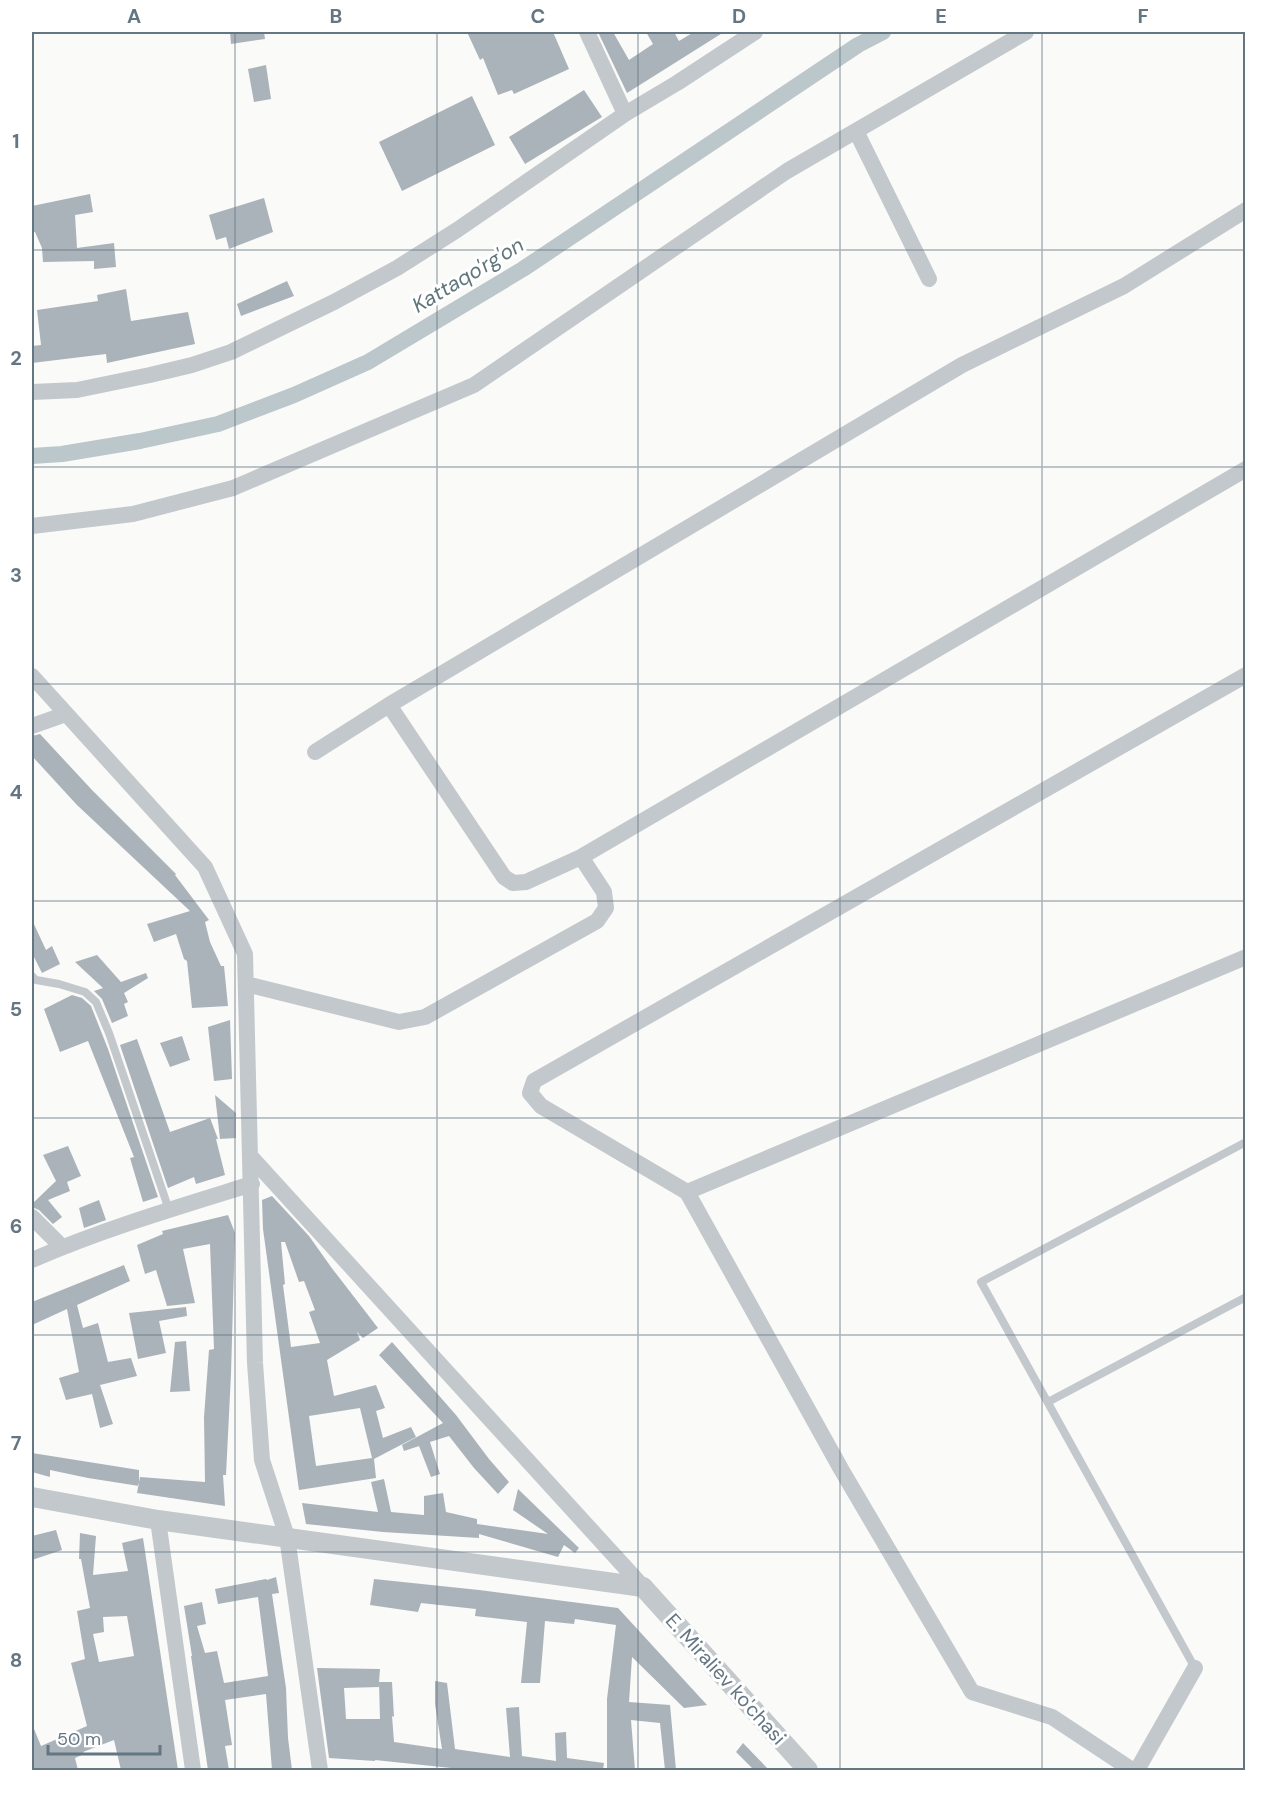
<svg xmlns="http://www.w3.org/2000/svg" width="1277" height="1802" font-family="'DM Sans',sans-serif">
	<rect width="100%" height="100%" fill="#fafaf8"/>
	<g fill="none" stroke-linecap="round" stroke-linejoin="round">
		<path stroke="#bbc7cb" stroke-width="16" d="M 32,456 L 62,454 L 140,441 L 218,424 L 294,395 L 368,362 L 523,269 L 858,45 L 883,32"/>
	</g>
	<path fill="#aab3b9" fill-rule="evenodd" d="M 230,32 L 264,32 L 265,39 L 231,44 Z
		M 467,32 L 553,32 L 569,69 L 514,94 L 512,90 L 498,95 L 483,58 L 480,60 Z
		M 598,32 L 613,32 L 629,60 L 653,44 L 646,32 L 674,32 L 679,41 L 694,32 L 724,32 L 627,93 Z
		M 266,65 L 271,99 L 254,102 L 248,69 Z
		M 584,90 L 602,117 L 525,164 L 509,137 Z
		M 472,96 L 495,145 L 402,191 L 379,142 Z
		M 90,194 L 93,212 L 75,215 L 77,248 L 114,243 L 116,267 L 94,269 L 94,261 L 43,262 L 42,248 L 35,232 L 32,232 L 32,206 Z
		M 264,198 L 273,232 L 229,249 L 226,237 L 216,240 L 209,215 Z
		M 287,281 L 294,296 L 241,316 L 237,304 Z
		M 126,289 L 131,321 L 188,312 L 195,344 L 107,363 L 106,354 L 32,363 L 32,346 L 41,345 L 37,310 L 98,301 L 97,295 Z
		M 40,734 L 92,790 L 176,874 L 175,875 L 209,920 L 205,922 L 210,942 L 221,966 L 224,966 L 228,1006 L 192,1008 L 187,961 L 184,959 L 176,934 L 154,942 L 147,924 L 190,911 L 77,805 L 32,756 L 32,736 Z
		M 32,920 L 46,950 L 52,946 L 60,964 L 42,973 L 32,953 Z
		M 97,955 L 121,982 L 146,973 L 148,978 L 124,993 L 128,1002 L 124,1004 L 128,1016 L 112,1023 L 102,999 L 94,991 L 103,988 L 75,962 Z
		M 72,995 L 82,998 L 91,1006 L 108,1049 L 158,1197 L 143,1202 L 130,1158 L 134,1157 L 88,1041 L 60,1052 L 44,1009 Z
		M 230,1020 L 232,1079 L 214,1081 L 208,1027 Z
		M 182,1036 L 190,1060 L 170,1067 L 160,1043 Z
		M 137,1039 L 170,1132 L 210,1118 L 218,1139 L 216,1139 L 225,1175 L 196,1184 L 194,1177 L 168,1188 L 120,1045 Z
		M 215,1095 L 236,1113 L 236,1138 L 220,1139 Z
		M 68,1146 L 81,1176 L 67,1182 L 70,1191 L 48,1200 L 62,1217 L 53,1224 L 39,1210 L 32,1207 L 32,1204 L 56,1181 L 43,1155 Z
		M 272,1196 L 309,1236 L 331,1267 L 378,1328 L 363,1338 L 357,1332 L 360,1340 L 327,1360 L 334,1396 L 376,1385 L 385,1408 L 376,1411 L 383,1438 L 411,1427 L 416,1437 L 374,1459 L 376,1478 L 299,1490 L 263,1229 L 262,1200 ZM 281,1242 L 285,1242 L 299,1282 L 304,1281 L 315,1310 L 309,1312 L 320,1343 L 291,1347 L 283,1285 L 285,1284 ZM 360,1408 L 372,1458 L 316,1466 L 309,1416 Z
		M 99,1200 L 106,1220 L 84,1228 L 79,1208 Z
		M 228,1215 L 235,1233 L 231,1374 L 226,1475 L 223,1475 L 225,1506 L 137,1493 L 140,1477 L 205,1482 L 204,1417 L 209,1350 L 214,1349 L 210,1244 L 183,1249 L 195,1303 L 167,1306 L 156,1270 L 145,1274 L 137,1245 L 163,1234 L 162,1231 Z
		M 124,1265 L 130,1281 L 77,1305 L 83,1328 L 98,1323 L 108,1362 L 131,1358 L 137,1376 L 100,1385 L 113,1424 L 100,1428 L 92,1394 L 66,1400 L 59,1378 L 79,1372 L 67,1309 L 32,1325 L 32,1302 Z
		M 186,1307 L 187,1316 L 159,1321 L 166,1353 L 138,1359 L 129,1313 Z
		M 186,1341 L 190,1391 L 170,1392 L 175,1342 Z
		M 392,1342 L 456,1415 L 489,1459 L 509,1482 L 498,1494 L 474,1468 L 449,1436 L 430,1442 L 440,1474 L 431,1477 L 419,1446 L 404,1451 L 402,1445 L 443,1423 L 379,1355 Z
		M 32,1453 L 139,1470 L 139,1486 L 88,1478 L 50,1470 L 50,1477 L 32,1472 Z
		M 384,1479 L 391,1512 L 424,1515 L 424,1496 L 443,1493 L 446,1512 L 477,1519 L 477,1524 L 548,1534 L 513,1510 L 518,1489 L 579,1548 L 575,1553 L 564,1545 L 558,1557 L 479,1534 L 479,1538 L 383,1532 L 306,1524 L 302,1503 L 378,1512 L 371,1482 Z
		M 56,1530 L 62,1550 L 32,1560 L 32,1536 Z
		M 80,1533 L 96,1536 L 93,1575 L 128,1571 L 122,1543 L 143,1538 L 178,1770 L 121,1770 L 114,1740 L 83,1752 L 84,1754 L 75,1758 L 78,1770 L 32,1770 L 32,1724 L 41,1746 L 87,1726 L 71,1663 L 85,1659 L 77,1611 L 90,1608 L 81,1559 L 79,1559 ZM 127,1616 L 134,1656 L 99,1662 L 93,1634 L 104,1632 L 103,1617 Z
		M 276,1577 L 279,1593 L 272,1594 L 286,1688 L 288,1738 L 292,1770 L 272,1770 L 266,1694 L 225,1700 L 232,1745 L 225,1746 L 229,1770 L 208,1770 L 191,1656 L 192,1656 L 184,1606 L 202,1602 L 206,1624 L 197,1626 L 205,1653 L 217,1651 L 224,1683 L 268,1676 L 258,1597 L 218,1604 L 215,1589 L 266,1579 L 267,1580 Z
		M 374,1579 L 479,1590 L 618,1608 L 707,1705 L 684,1708 L 632,1657 L 629,1702 L 670,1705 L 676,1770 L 665,1770 L 660,1723 L 631,1720 L 635,1770 L 607,1770 L 607,1699 L 616,1625 L 575,1619 L 574,1624 L 545,1621 L 540,1683 L 521,1683 L 527,1622 L 475,1616 L 476,1609 L 421,1603 L 418,1612 L 370,1605 Z
		M 317,1668 L 380,1669 L 379,1682 L 392,1682 L 394,1717 L 392,1716 L 394,1742 L 442,1749 L 435,1704 L 435,1681 L 447,1683 L 455,1749 L 510,1757 L 506,1708 L 519,1707 L 522,1756 L 556,1761 L 555,1733 L 566,1732 L 567,1758 L 604,1763 L 603,1770 L 470,1770 L 375,1760 L 375,1761 L 329,1758 ZM 379,1682 L 380,1719 L 346,1719 L 344,1688 L 379,1687 Z
		M 743,1743 L 768,1769 L 766,1770 L 754,1770 L 736,1752 Z"/>
	<g fill="none" stroke-linecap="round" stroke-linejoin="round">
		<path stroke="#c3c8cc" stroke-width="8" d="M 32,976 L 36,980 L 59,984 L 85,992 L 96,1002 L 109,1033 L 169,1210
			M 1048,1402 L 1246,1297
			M 1195,1668 L 981,1282 L 1246,1142"/>
		<path stroke="#c3c8cc" stroke-width="16" d="M 587,32 L 625,114
			M 856,131 L 929,279
			M 32,392 L 77,390 L 150,375 L 192,365 L 231,352 L 334,302 L 397,268 L 457,230 L 625,114 L 677,83 L 755,32
			M 32,526 L 133,514 L 233,488 L 474,385 L 787,171 L 1026,32
			M 32,676 L 205,867 L 245,954 L 255,1363 L 262,1460 L 287,1537 L 320,1770
			M 389,705 L 504,877 L 513,883 L 526,882 L 581,857 L 1246,469
			M 32,726 L 66,714
			M 315,752 L 389,705 L 962,365 L 1124,286 L 1246,210
			M 246,984 L 399,1022 L 425,1017 L 597,921 L 606,908 L 604,892 L 581,857
			M 251,1157 L 643,1587
			M 687,1192 L 1246,957
			M 32,1217 L 62,1247
			M 32,1260 C 103,1229 178,1207 252,1184
			M 158,1520 L 193,1770
			M 1132,1770 L 1052,1717 L 972,1692 L 841,1469 L 687,1192 L 541,1106 L 530,1093 L 534,1081 L 1246,675
			M 1137,1770 L 1195,1668"/>
		<path stroke="#c3c8cc" stroke-width="20" d="M 32,1497 L 158,1520 L 643,1587 L 808,1770"/>
	</g>
	<path fill="none" stroke="#657683" stroke-width="1.5" stroke-opacity="0.55" d="M 235,32 L 235,1770M 437,32 L 437,1770M 638,32 L 638,1770M 840,32 L 840,1770M 1042,32 L 1042,1770M 32,250 L 1246,250M 32,467 L 1246,467M 32,684 L 1246,684M 32,901 L 1246,901M 32,1118 L 1246,1118M 32,1335 L 1246,1335M 32,1552 L 1246,1552"/>
	<g text-anchor="middle" stroke-width="6" stroke-linejoin="round" paint-order="stroke">
		<g font-size="20" fill="#657683" stroke="#fff">
			<text transform="translate(726 1679) rotate(48)" y="7">E. Miraliev ko'chasi</text>
		</g>
		<g font-size="21" font-style="italic" fill="#60757c" stroke="#fff">
			<text transform="translate(468 275) rotate(-31)" y="7">Kattaqo'rg'on</text>
		</g>
	</g>
	<rect width="1277" height="1802" fill="none" stroke="#ffffff" stroke-width="66"/>
	<path d="M48 1745v9h112v-9" fill="none" stroke="#657683" stroke-width="3"/>
	<text x="57" y="1745" font-size="18" fill="#657683" stroke="#ffffff" stroke-width="4.5" paint-order="stroke">50 m</text>
	<rect x="33" y="33" width="1211" height="1736" fill="none" stroke="#657683" stroke-width="2"/>
	<g font-size="20" text-anchor="middle" font-weight="bold" fill="#657683">
		<text x="134" y="23">A</text>
		<text x="336" y="23">B</text>
		<text x="538" y="23">C</text>
		<text x="739" y="23">D</text>
		<text x="941" y="23">E</text>
		<text x="1143" y="23">F</text>
		<text x="16" y="148">1</text>
		<text x="16" y="365">2</text>
		<text x="16" y="582">3</text>
		<text x="16" y="799">4</text>
		<text x="16" y="1016">5</text>
		<text x="16" y="1233">6</text>
		<text x="16" y="1450">7</text>
		<text x="16" y="1667">8</text>
	</g>
</svg>
